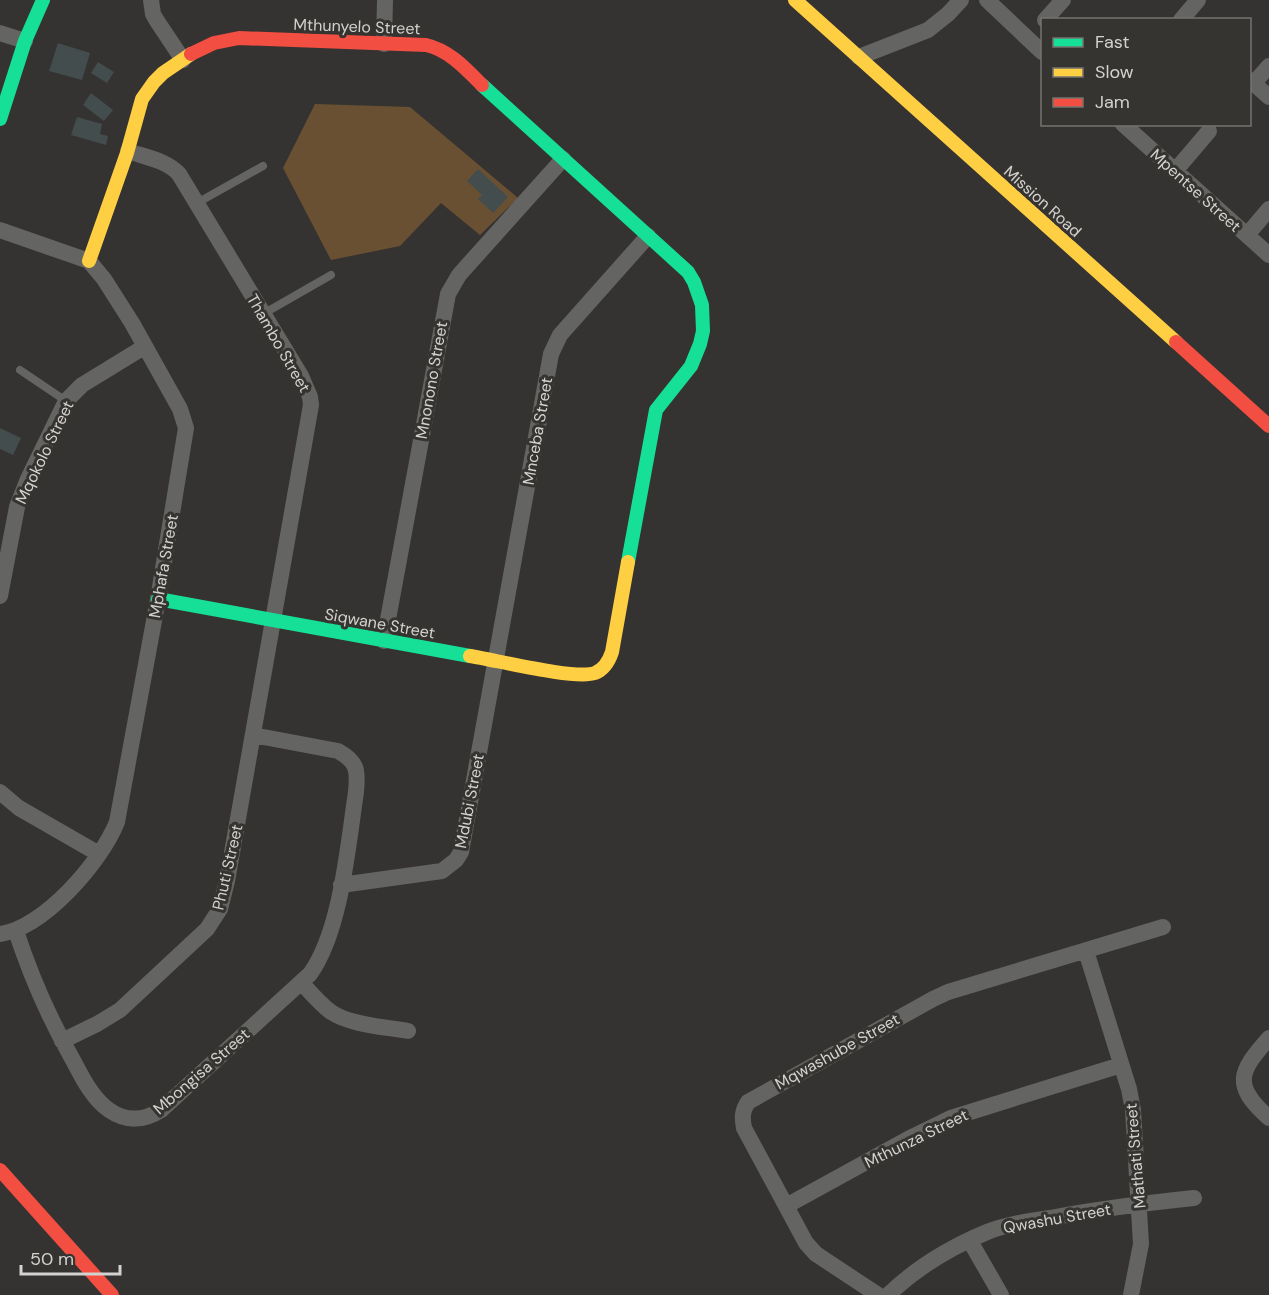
<svg xmlns="http://www.w3.org/2000/svg" width="1269" height="1295" font-family="'DM Sans',sans-serif">
	<rect width="100%" height="100%" fill="#353331"/>
	<path fill="#6a5032" d="M 315,104 L 410,107 L 518,198 L 480,235 L 441,203 L 400,246 L 331,260 L 283,168 Z"/>
	<path fill="#434d4d" d="M 58,43 L 90,53 L 82,80 L 49,71 Z
		M 98,62 L 114,72 L 107,83 L 91,73 Z
		M 91,93 L 113,110 L 104,121 L 83,105 Z
		M 77,117 L 102,124 L 100,134 L 108,136 L 106,145 L 71,135 Z
		M 478,169 L 508,197 L 493,213 L 478,199 L 482,195 L 467,181 Z
		M 0,428 L 21,438 L 13,455 L 0,449 Z"/>
	<g fill="none" stroke-linecap="round" stroke-linejoin="round">
		<path stroke="#646462" stroke-width="8" d="M 197,203 L 263,166
			M 263,314 L 331,275
			M 20,370 L 66,401"/>
		<path stroke="#646462" stroke-width="16" d="M 151,0 L 153,14 L 157,21 L 183,60
			M 987,0 L 1042,52
			M 1045,20 L 1063,0
			M 1181,20 L 1198,0
			M 0,33 L 25,41
			M 384,44 L 385,0
			M 859,57 L 928,30 L 948,14 L 961,0
			M 1250,80 L 1269,97
			M 1254,83 L 1269,66
			M 1123,124 L 1269,255
			M 1175,171 L 1209,131
			M 0,230 L 89,261 L 104,279 L 132,323 L 180,409 L 186,428 L 158,599 L 117,822 C 101,862 44,928 0,934
			M 1247,235 L 1269,209
			M 0,596 L 17,507 L 28,479 L 66,401 L 82,385 L 144,347
			M 384,641 L 448,294 L 459,275 L 563,159
			M 0,792 L 19,808 L 99,854
			M 341,885 L 442,871 L 456,860 L 461,852 L 551,354 L 560,335 L 648,236
			M 16,931 C 31,977 50,1020 74,1062 C 83,1079 93,1099 109,1110 C 126,1122 144,1121 161,1110 L 310,974 C 341,931 348,845 356,792 C 358,771 358,762 338,751 L 253,735
			M 1086,951 L 1129,1089 L 1133,1110 L 1141,1244 L 1131,1295
			M 301,982 C 310,992 320,1004 331,1012 C 350,1025 386,1027 408,1031
			M 1269,1038 C 1239,1072 1232,1085 1269,1118
			M 62,1041 L 97,1024 L 120,1010 L 207,929 L 220,909 L 227,881 L 311,405 L 310,397 L 301,376 L 179,174 C 166,160 145,157 128,151
			M 786,1206 L 908,1139 L 951,1118 L 1121,1065
			M 970,1241 L 1001,1295
			M 878,1295 L 816,1254 L 806,1243 L 744,1128 C 742,1117 742,1111 748,1102 L 933,999 L 948,992 L 1163,927
			M 888,1295 C 916,1268 951,1247 987,1232 C 1007,1224 1029,1221 1050,1218 C 1098,1209 1146,1203 1194,1198"/>
		<path stroke="#16e098" stroke-width="14" d="M 482,85 L 688,272 L 694,282 L 702,305 L 703,331 L 700,344 L 691,366 L 656,410 L 628,562
			M 0,119 L 25,41 L 43,0
			M 158,599 L 470,656"/>
		<path stroke="#ffcf43" stroke-width="14" d="M 795,0 L 1176,342
			M 89,261 L 127,153 L 142,99 L 154,82 L 163,73 L 191,54
			M 470,656 C 496,660 575,680 595,673 C 605,669 609,661 612,652 L 628,562"/>
		<path stroke="#f24e42" stroke-width="14" d="M 191,54 L 214,43 L 239,38 L 426,45 C 449,50 466,69 482,85
			M 1176,342 L 1269,426
			M 0,1170 L 112,1295"/>
	</g>
	<g text-anchor="middle" stroke-width="6" stroke-linejoin="round" paint-order="stroke">
		<g font-size="16" fill="#d4d2d0" stroke="#363430">
			<text transform="translate(357 26) rotate(2)" y="6">Mthunyelo Street</text>
			<text transform="translate(1196 190) rotate(42)" y="6">Mpentse Street</text>
			<text transform="translate(1043 201) rotate(42)" y="6">Mission Road</text>
			<text transform="translate(279 343) rotate(60)" y="6">Thambo Street</text>
			<text transform="translate(431 380) rotate(-80)" y="6">Mnonono Street</text>
			<text transform="translate(537 431) rotate(-80)" y="6">Mnceba Street</text>
			<text transform="translate(44 452) rotate(-64)" y="6">Mqokolo Street</text>
			<text transform="translate(163 566) rotate(-80)" y="6">Mphafa Street</text>
			<text transform="translate(380 623) rotate(10)" y="6">Siqwane Street</text>
			<text transform="translate(469 801) rotate(-79)" y="6">Mdubi Street</text>
			<text transform="translate(227 867) rotate(-77)" y="6">Phuti Street</text>
			<text transform="translate(837 1051) rotate(-29)" y="6">Mqwashube Street</text>
			<text transform="translate(201 1071) rotate(-41)" y="6">Mbongisa Street</text>
			<text transform="translate(916 1138) rotate(-26)" y="6">Mthunza Street</text>
			<text transform="translate(1135 1156) rotate(-95)" y="6">Mathati Street</text>
			<text transform="translate(1057 1218) rotate(-10)" y="6">Qwashu Street</text>
		</g>
	</g>
	<rect x="1041" y="18" width="210" height="108" fill="#363430" stroke="#757370" stroke-width="1.5"/>
	<rect x="1053" y="38" width="30" height="9" fill="#16e098" stroke="#757370" stroke-width="1.5"/>
	<text x="1095" y="48" font-size="18" fill="#d4d2d0">Fast</text>
	<rect x="1053" y="68" width="30" height="9" fill="#ffcf43" stroke="#757370" stroke-width="1.5"/>
	<text x="1095" y="78" font-size="18" fill="#d4d2d0">Slow</text>
	<rect x="1053" y="98" width="30" height="9" fill="#f24e42" stroke="#757370" stroke-width="1.5"/>
	<text x="1095" y="108" font-size="18" fill="#d4d2d0">Jam</text>
	<path d="M21 1265v9h99v-9" fill="none" stroke="#d4d2d0" stroke-width="3"/>
	<text x="30" y="1265" font-size="18" fill="#d4d2d0" stroke="#363430" stroke-width="4.5" paint-order="stroke">50 m</text>
</svg>
